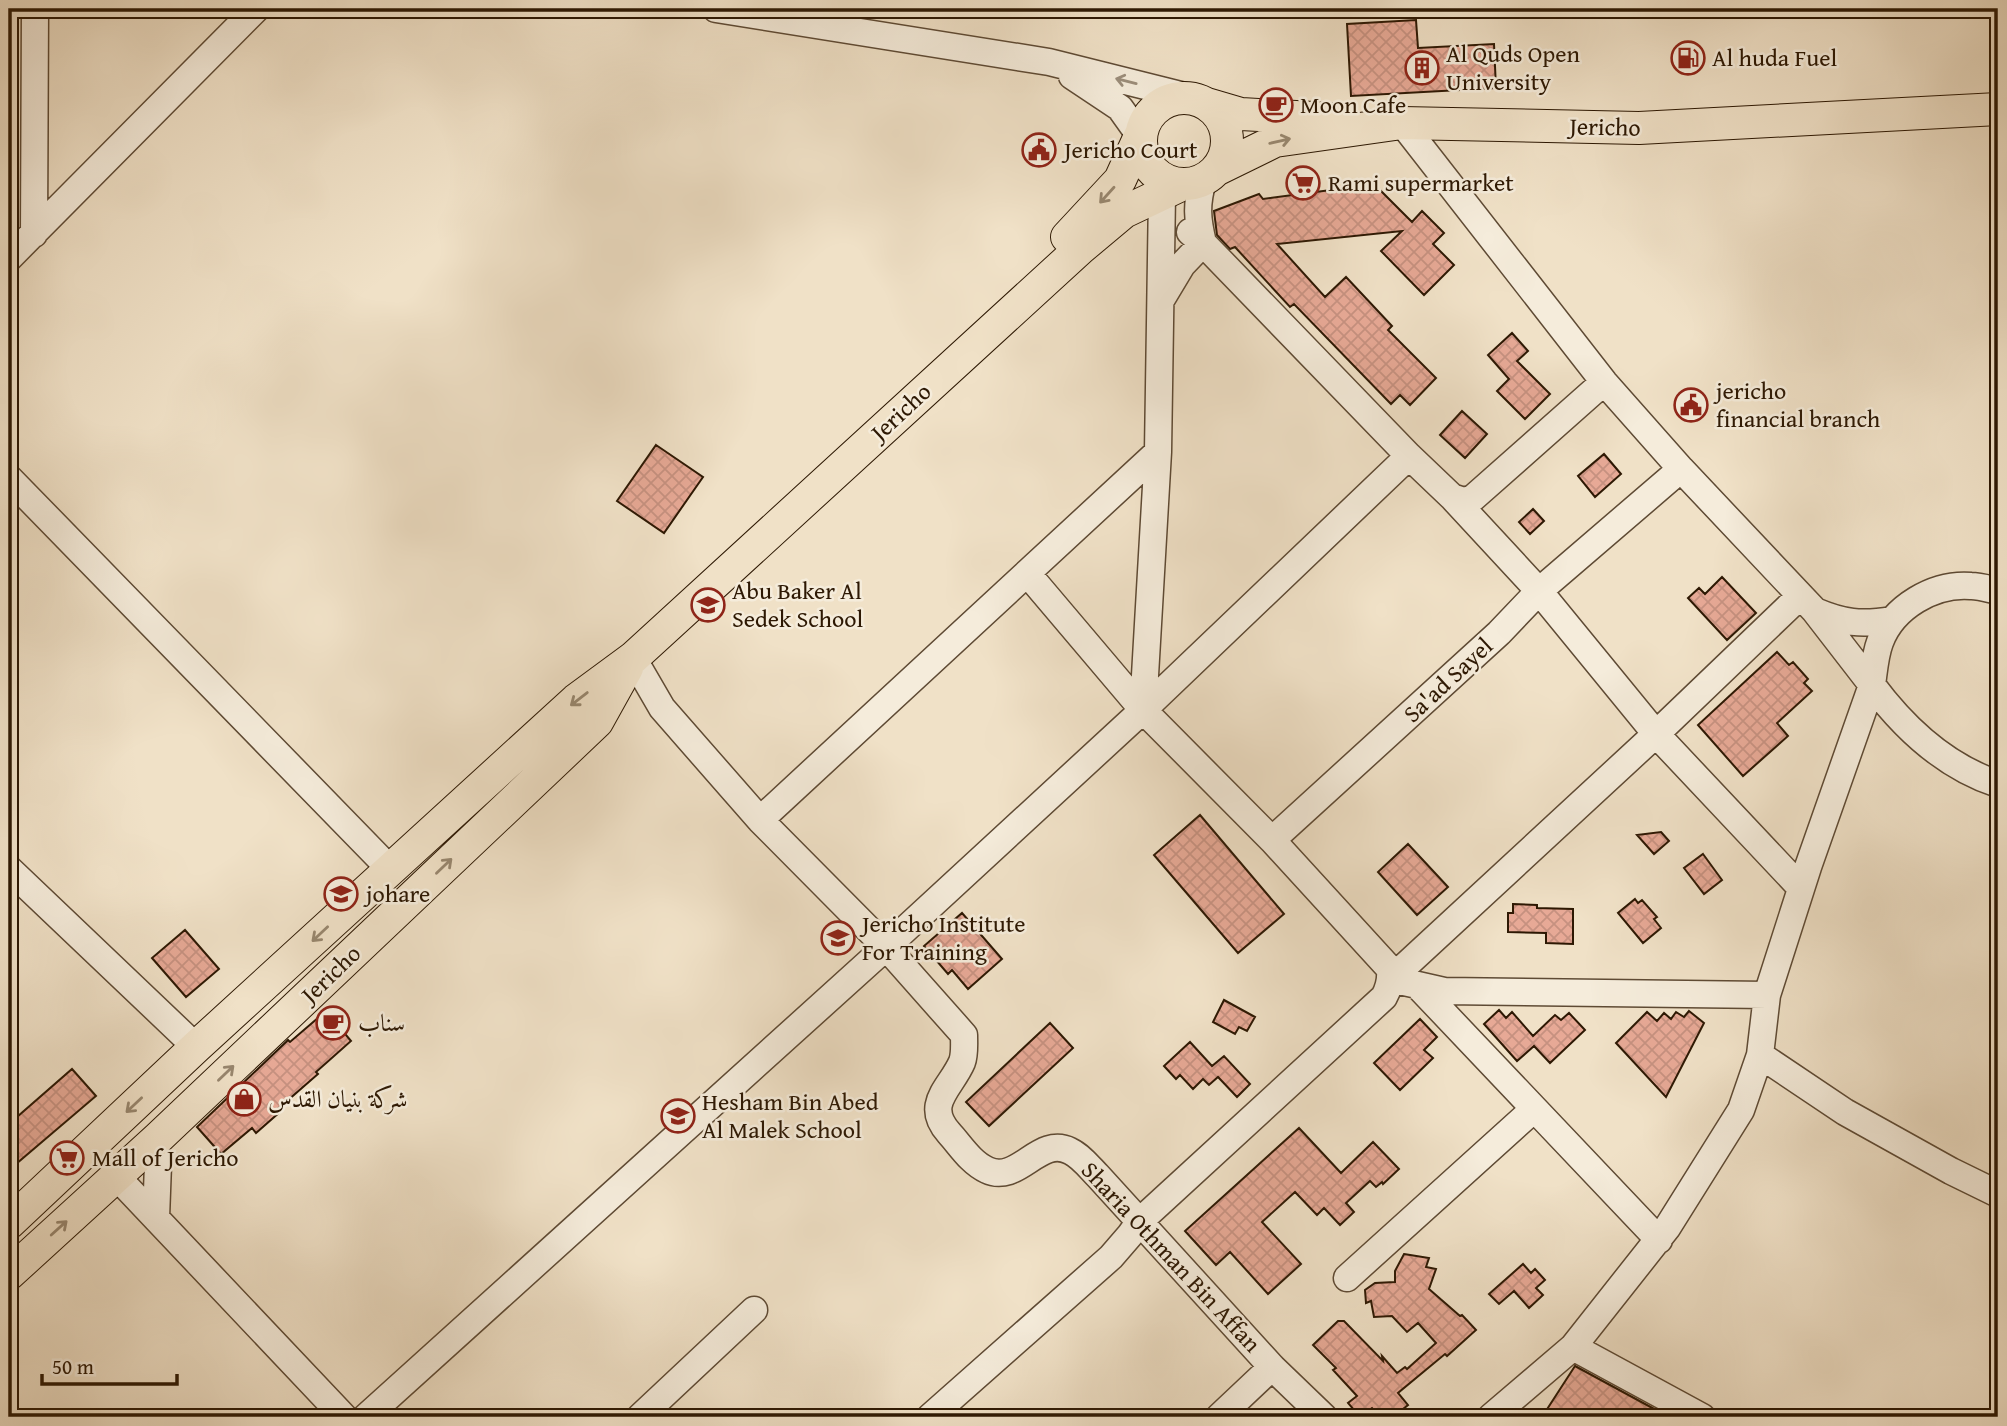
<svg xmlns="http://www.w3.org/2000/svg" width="2007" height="1426" font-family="'Gentium Book Plus',Amiri,serif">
	<defs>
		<pattern id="building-cross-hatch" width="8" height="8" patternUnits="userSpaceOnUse" patternTransform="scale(1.75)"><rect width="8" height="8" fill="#e7a996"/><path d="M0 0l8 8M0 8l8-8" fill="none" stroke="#c69180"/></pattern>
	</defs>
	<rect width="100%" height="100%" fill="#f0e1c7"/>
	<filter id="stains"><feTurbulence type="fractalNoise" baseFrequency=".00286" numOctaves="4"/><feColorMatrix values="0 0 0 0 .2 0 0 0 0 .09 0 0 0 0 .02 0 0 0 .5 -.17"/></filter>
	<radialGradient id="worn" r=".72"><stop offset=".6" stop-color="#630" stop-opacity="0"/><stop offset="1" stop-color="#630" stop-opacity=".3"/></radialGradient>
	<path fill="url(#building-cross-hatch)" stroke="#2d1803" stroke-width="2" d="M 1416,20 L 1418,48 L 1494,44 L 1496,88 L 1351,96 L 1347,24 Z
		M 1346,188 L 1380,190 L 1412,222 L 1422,211 L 1444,233 L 1433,244 L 1454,265 L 1424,295 L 1381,251 L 1402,231 L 1277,244 L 1325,297 L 1346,277 L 1392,326 L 1388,330 L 1436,378 L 1410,405 L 1400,395 L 1391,404 L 1294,304 L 1290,307 L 1235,247 L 1230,249 L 1217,235 L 1214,211 L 1259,194 L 1263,199 Z
		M 1512,333 L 1528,351 L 1517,361 L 1550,394 L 1525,419 L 1497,391 L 1509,379 L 1488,355 Z
		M 1462,411 L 1487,434 L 1465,458 L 1440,435 Z
		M 656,445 L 703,477 L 664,533 L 617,501 Z
		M 1604,454 L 1621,474 L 1595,497 L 1578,476 Z
		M 1533,509 L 1544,521 L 1530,534 L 1519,522 Z
		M 1722,577 L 1756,613 L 1727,640 L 1688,598 L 1699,588 L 1705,594 Z
		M 1777,652 L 1789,665 L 1793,662 L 1808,679 L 1804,683 L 1812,691 L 1777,723 L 1788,736 L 1743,776 L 1698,725 Z
		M 1200,815 L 1284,914 L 1238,953 L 1154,855 Z
		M 1661,832 L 1669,841 L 1654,854 L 1637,835 Z
		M 1408,844 L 1448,887 L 1417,915 L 1378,872 Z
		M 1703,854 L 1722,880 L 1704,894 L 1684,868 Z
		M 1635,899 L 1638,903 L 1642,900 L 1657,917 L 1654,919 L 1661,928 L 1643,943 L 1618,913 Z
		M 1513,904 L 1537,905 L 1537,908 L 1573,909 L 1573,944 L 1546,943 L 1546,933 L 1508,932 L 1508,913 L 1513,913 Z
		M 962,913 L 1002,959 L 968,989 L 952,970 L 948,974 L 924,946 Z
		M 185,930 L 219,969 L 186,997 L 152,958 Z
		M 1224,1000 L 1255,1017 L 1247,1031 L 1239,1027 L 1235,1034 L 1213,1022 Z
		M 1499,1010 L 1506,1018 L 1512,1012 L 1533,1036 L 1555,1015 L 1561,1020 L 1569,1013 L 1585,1030 L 1550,1063 L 1534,1046 L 1517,1061 L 1484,1024 Z
		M 326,1011 L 351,1041 L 316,1072 L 318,1074 L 279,1108 L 281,1111 L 256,1133 L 252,1128 L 221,1154 L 197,1127 L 286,1042 L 288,1040 L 290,1042 Z
		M 1689,1011 L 1704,1023 L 1666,1097 L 1616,1043 L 1647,1012 L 1657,1021 L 1664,1013 L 1671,1019 L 1676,1012 L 1684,1017 Z
		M 1420,1019 L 1437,1037 L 1424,1050 L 1433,1058 L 1400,1090 L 1374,1063 Z
		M 1050,1023 L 1073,1048 L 989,1126 L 966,1102 Z
		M 1190,1042 L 1212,1066 L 1224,1056 L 1250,1084 L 1237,1097 L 1218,1077 L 1209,1085 L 1203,1079 L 1193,1089 L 1180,1075 L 1176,1079 L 1164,1066 Z
		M 72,1069 L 96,1096 L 16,1164 L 9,1155 L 9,1124 Z
		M 1299,1128 L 1341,1173 L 1373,1142 L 1399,1169 L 1383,1184 L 1382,1182 L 1376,1187 L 1370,1181 L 1346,1203 L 1354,1212 L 1340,1225 L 1324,1208 L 1317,1215 L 1295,1192 L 1262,1222 L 1301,1264 L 1268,1294 L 1230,1252 L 1216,1265 L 1185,1231 Z
		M 1404,1254 L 1429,1258 L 1426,1267 L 1436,1269 L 1429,1289 L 1460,1316 L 1462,1315 L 1476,1330 L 1447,1356 L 1445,1354 L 1398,1393 L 1408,1405 L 1393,1417 L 1380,1417 L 1372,1408 L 1360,1417 L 1348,1403 L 1357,1396 L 1333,1370 L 1336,1368 L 1313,1345 L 1338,1321 L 1344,1321 L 1383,1361 L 1382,1356 L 1397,1373 L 1405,1367 L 1407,1369 L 1436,1343 L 1418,1323 L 1407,1332 L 1392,1316 L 1374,1317 L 1371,1301 L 1366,1303 L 1365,1290 L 1375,1283 L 1395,1282 L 1395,1271 Z
		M 1523,1264 L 1531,1273 L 1535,1269 L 1545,1280 L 1536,1288 L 1543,1295 L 1529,1308 L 1514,1291 L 1499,1304 L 1489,1294 Z
		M 1575,1366 L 1669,1417 L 1542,1417 Z"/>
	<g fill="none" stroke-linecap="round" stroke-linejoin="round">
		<defs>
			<path id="minor" d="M 716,9 L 1049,62 L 1193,98
				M 1072,76 L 1120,108 L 1140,136
				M 1402,123 L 1604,382 L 1681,469
				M 1203,180 C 1196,205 1197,218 1203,243 L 1409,456 L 1452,497 L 1464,501 L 1473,498 L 1604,382
				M 34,234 L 35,9
				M 9,258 L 256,9
				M 1161,300 L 1182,265 L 1203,243 L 1190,232
				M 1409,456 L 1143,710 L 1272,840 L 1499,633 L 1539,591 L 1681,469 L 1814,610 L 1872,685 C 1874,671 1875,655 1880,642 C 1893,607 1934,583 1971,586 C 1980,586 1989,589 1998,591
				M 9,478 L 390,869
				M 1452,497 L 1539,591 L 1656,734 L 1801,888
				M 1027,573 L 1143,710
				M 1815,611 C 1843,623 1861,625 1892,620
				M 633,658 L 662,708 L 760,820 L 886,947 L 964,1035 C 964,1044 965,1054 962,1062 C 951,1088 923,1104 949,1133 C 960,1145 971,1163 987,1170 C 1018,1185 1039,1135 1070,1151 C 1081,1156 1090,1168 1098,1176 L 1272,1367 L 1324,1417
				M 760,820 L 1158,452 L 1162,194
				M 9,869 L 196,1047
				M 1391,979 L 1656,734 L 1800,596
				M 1391,979 L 1444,991 L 1767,995
				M 1417,985 L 1659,1240
				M 1760,1055 L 1845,1112 L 1951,1171 L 1998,1194
				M 152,1143 L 158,1164 L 156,1218
				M 116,1176 L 344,1417
				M 1347,1278 L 1534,1109
				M 1573,1347 L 1702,1417
				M 366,1417 L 886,947 L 1143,710 L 1158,452
				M 640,1417 L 754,1310
				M 930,1417 L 1111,1257 L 1130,1235 L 1140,1221 L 1384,997 C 1389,988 1391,980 1390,969 L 1272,840
				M 1219,1417 L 1272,1367
				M 1491,1417 L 1573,1347 L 1667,1228 L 1741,1110 L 1760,1055 L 1767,995 L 1808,867 L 1872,685 C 1904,728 1946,767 1998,784"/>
			<path id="major" d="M1141 141a43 43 0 1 1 86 0a43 43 0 1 1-86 0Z
				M 1207,104 L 1241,114 L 1331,119
				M 1218,169 L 1275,141 L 1402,123 L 1639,128 L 1998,109
				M 1067,237 L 1120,180 L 1140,136
				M 9,1223 L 196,1047 L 576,700 L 633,658 L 1081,248 L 1124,212 L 1181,185
				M 9,1274 L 158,1138 L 597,722 L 627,668"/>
		</defs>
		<use href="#minor" stroke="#5e4a34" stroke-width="29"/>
		<use href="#major" stroke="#2d1803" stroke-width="34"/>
		<use href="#minor" stroke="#f5ecdb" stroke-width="26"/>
		<use href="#major" stroke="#f0e1c7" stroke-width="32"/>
	</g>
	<defs><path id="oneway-shaft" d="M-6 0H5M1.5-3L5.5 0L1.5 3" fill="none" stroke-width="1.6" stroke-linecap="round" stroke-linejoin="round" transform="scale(1.75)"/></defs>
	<use stroke="#9b8d7a" href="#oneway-shaft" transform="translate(1126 81) rotate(-166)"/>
	<g stroke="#98876f">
		<use href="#oneway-shaft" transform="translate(1280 141) rotate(-13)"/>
		<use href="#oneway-shaft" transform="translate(1107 195) rotate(132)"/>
		<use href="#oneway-shaft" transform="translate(579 699) rotate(142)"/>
		<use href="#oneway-shaft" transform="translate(444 866) rotate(-44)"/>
		<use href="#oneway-shaft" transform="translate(320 934) rotate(137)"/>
		<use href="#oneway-shaft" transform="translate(226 1073) rotate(-44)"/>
		<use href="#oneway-shaft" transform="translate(134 1105) rotate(137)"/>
		<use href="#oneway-shaft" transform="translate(59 1228) rotate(-42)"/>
	</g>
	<defs>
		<symbol id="fuel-ring" viewBox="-11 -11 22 22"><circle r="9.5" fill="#f5ecdb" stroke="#8f2418" stroke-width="1.5"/><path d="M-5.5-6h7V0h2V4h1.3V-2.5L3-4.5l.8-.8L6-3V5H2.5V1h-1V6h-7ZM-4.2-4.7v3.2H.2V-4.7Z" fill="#8f2418"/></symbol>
		<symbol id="building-ring" viewBox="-11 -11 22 22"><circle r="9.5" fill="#f5ecdb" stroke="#8f2418" stroke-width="1.5"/><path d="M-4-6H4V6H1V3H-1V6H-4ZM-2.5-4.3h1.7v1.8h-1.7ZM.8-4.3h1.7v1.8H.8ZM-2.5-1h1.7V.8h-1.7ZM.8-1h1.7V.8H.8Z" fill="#8f2418"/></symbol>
		<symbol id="cafe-ring" viewBox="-11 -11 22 22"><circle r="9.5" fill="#f5ecdb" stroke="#8f2418" stroke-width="1.5"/><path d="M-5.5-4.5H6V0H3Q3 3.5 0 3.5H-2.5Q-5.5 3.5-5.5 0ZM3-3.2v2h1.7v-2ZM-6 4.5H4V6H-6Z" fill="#8f2418"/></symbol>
		<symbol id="civic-ring" viewBox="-11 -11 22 22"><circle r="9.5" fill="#f5ecdb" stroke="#8f2418" stroke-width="1.5"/><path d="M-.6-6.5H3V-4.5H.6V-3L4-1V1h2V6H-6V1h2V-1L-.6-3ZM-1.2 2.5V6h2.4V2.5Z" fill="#8f2418"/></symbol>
		<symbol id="supermarket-ring" viewBox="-11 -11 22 22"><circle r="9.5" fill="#f5ecdb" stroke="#8f2418" stroke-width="1.5"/><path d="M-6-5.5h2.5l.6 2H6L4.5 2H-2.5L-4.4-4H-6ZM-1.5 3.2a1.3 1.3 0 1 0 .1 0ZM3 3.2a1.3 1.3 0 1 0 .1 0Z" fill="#8f2418"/></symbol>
		<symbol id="school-ring" viewBox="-11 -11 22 22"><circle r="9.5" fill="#f5ecdb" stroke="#8f2418" stroke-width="1.5"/><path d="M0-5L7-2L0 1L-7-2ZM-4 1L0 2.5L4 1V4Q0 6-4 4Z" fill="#8f2418"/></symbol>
		<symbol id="university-ring" viewBox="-11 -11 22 22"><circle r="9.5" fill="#f5ecdb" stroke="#8f2418" stroke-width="1.5"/><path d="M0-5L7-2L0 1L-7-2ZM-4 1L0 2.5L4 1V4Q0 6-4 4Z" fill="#8f2418"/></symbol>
		<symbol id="shop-ring" viewBox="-11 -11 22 22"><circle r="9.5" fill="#f5ecdb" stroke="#8f2418" stroke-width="1.5"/><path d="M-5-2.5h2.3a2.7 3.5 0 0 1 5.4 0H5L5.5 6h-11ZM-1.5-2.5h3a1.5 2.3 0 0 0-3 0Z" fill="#8f2418"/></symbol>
	</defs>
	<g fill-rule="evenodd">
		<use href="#fuel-ring" x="1669" y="39" width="38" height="38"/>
		<use href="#building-ring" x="1403" y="49" width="38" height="38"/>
		<use href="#cafe-ring" x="1257" y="86" width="38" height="38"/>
		<use href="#civic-ring" x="1020" y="131" width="38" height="38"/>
		<use href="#supermarket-ring" x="1284" y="164" width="38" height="38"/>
		<use href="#civic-ring" x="1672" y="386" width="38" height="38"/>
		<use href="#school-ring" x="689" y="586" width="38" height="38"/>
		<use href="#school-ring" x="322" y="875" width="38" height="38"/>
		<use href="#university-ring" x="819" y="919" width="38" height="38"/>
		<use href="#cafe-ring" x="314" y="1004" width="38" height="38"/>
		<use href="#shop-ring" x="225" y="1080" width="38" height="38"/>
		<use href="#school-ring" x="659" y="1097" width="38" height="38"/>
		<use href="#supermarket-ring" x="48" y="1139" width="38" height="38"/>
	</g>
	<g text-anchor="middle" stroke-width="5" stroke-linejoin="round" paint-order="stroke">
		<g font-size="24" fill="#2d1803" stroke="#f5ecdb" text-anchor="start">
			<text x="1446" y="62">Al Quds Open<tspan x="1446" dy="28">University</tspan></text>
			<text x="1712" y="66">Al huda Fuel</text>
			<text x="1300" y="113">Moon Cafe</text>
			<text x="1064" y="158">Jericho Court</text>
			<text x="1328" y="191">Rami supermarket</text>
			<text x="1716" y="399">jericho<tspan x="1716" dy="28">financial branch</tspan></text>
			<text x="732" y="599">Abu Baker Al<tspan x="732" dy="28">Sedek School</tspan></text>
			<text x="366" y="902">johare</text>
			<text x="862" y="932">Jericho Institute<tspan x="862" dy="28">For Training</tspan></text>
			<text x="358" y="1031">سناب</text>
			<text x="268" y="1107">شركة بنيان القدس</text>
			<text x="702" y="1110">Hesham Bin Abed<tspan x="702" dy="28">Al Malek School</tspan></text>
			<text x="92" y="1166">Mall of Jericho</text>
		</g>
		<g font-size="24" fill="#2d1803" stroke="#f5ecdb">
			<text transform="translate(1605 127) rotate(1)" y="8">Jericho</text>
			<text transform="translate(901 412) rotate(-43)" y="8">Jericho</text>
			<text transform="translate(1448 680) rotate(-43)" y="8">Sa'ad Sayel</text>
			<text transform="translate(331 974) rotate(-44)" y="8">Jericho</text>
			<text transform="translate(1171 1257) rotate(47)" y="8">Sharia Othman Bin Affan</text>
		</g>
	</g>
	<rect width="2007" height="1426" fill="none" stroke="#f0e1c7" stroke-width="35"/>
	<rect x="10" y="10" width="1986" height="1405" fill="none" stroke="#2d1803" stroke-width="3.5"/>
	<rect x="18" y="18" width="1972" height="1391" fill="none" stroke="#2d1803" stroke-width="2"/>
	<path d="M42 1374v10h135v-10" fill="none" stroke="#2d1803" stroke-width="3.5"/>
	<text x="52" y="1374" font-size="21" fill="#2d1803" stroke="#f5ecdb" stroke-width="5" paint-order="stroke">50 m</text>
	<rect width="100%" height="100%" filter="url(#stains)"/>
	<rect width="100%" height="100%" fill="url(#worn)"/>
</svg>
